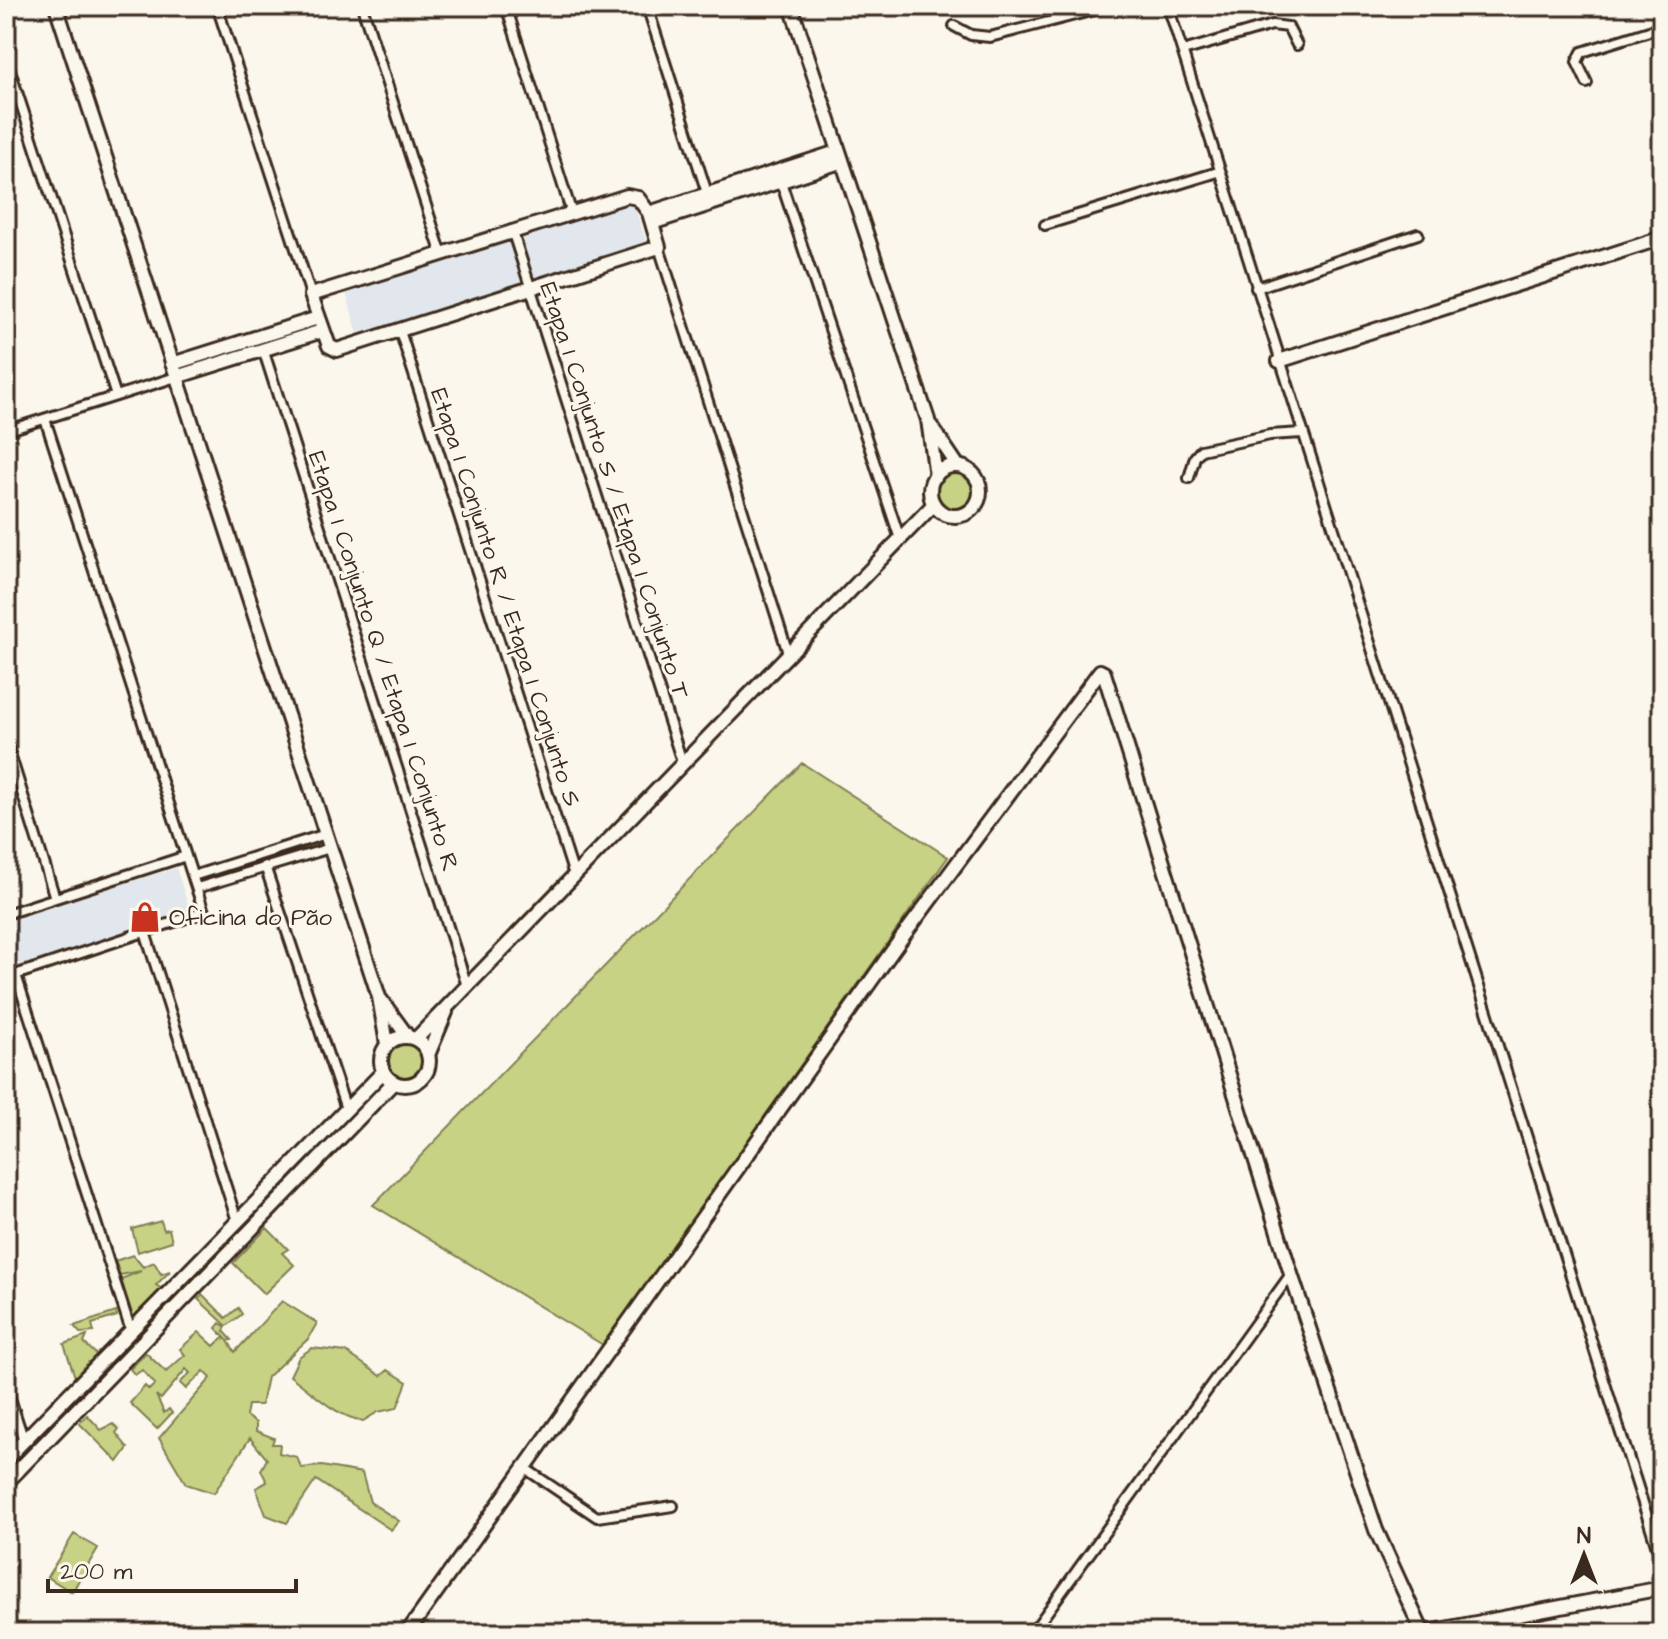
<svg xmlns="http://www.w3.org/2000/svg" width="1668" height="1639" font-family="'Architects Daughter',sans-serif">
	<rect width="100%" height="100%" fill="#fbf7ec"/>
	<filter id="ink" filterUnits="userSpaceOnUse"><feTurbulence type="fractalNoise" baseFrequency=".0125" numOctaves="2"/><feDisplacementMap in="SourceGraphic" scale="16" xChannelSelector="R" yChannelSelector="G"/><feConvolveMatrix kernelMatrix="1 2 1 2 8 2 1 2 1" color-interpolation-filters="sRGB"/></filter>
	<g filter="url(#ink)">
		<path fill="#e2e7ed" d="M 633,201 L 647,244 L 358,335 L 345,289 Z
			M 176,868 L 190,910 L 6,971 L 6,920 Z"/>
		<path fill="#c7d285" stroke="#817e52" stroke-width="2" d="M935 491a20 20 0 1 1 40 0a20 20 0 1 1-40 0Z
			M 802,763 L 948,857 L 603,1345 L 373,1205 Z
			M386 1061a19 19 0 1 1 38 0a19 19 0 1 1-38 0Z
			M 382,1080 L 386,1084 L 257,1216 L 254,1214 Z
			M 161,1221 L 164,1230 L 169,1229 L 172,1241 L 138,1252 L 132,1229 Z
			M 246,1221 L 249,1223 L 151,1326 L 147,1322 Z
			M 267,1228 L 288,1249 L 282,1253 L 294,1265 L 264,1294 L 233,1263 Z
			M 133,1255 L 143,1267 L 154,1262 L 161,1274 L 170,1271 L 156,1285 L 162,1289 L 133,1317 L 121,1279 L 141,1271 L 120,1275 L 115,1261 Z
			M 203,1295 L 226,1318 L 238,1308 L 242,1314 L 227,1326 L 198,1299 Z
			M 282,1301 L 317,1323 L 308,1339 L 267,1377 L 261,1405 L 248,1405 L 246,1416 L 256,1423 L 256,1431 L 274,1438 L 272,1444 L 280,1444 L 279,1453 L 297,1457 L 301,1468 L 322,1466 L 362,1473 L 370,1502 L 399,1521 L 391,1530 L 316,1480 L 287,1523 L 266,1515 L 256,1488 L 267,1482 L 261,1470 L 267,1459 L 250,1438 L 214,1493 L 186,1484 L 159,1438 L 211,1378 L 204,1371 L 186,1389 L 180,1383 L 190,1373 L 186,1369 L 161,1399 L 156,1395 L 164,1413 L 169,1409 L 172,1413 L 157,1429 L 130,1403 L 145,1386 L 149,1390 L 155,1384 L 142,1370 L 135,1375 L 130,1369 L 146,1353 L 166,1372 L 185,1355 L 180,1349 L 199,1332 L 214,1346 L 222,1338 L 226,1339 L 216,1328 L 220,1323 L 226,1327 L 224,1331 L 232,1340 L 228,1341 L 235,1352 Z
			M 116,1312 L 117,1316 L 92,1324 L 94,1332 L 80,1333 L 74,1326 Z
			M 139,1331 L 144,1335 L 6,1477 L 6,1469 Z
			M 87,1336 L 84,1343 L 97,1355 L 75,1377 L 64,1344 Z
			M 312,1348 L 346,1352 L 381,1376 L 388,1370 L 407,1382 L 397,1408 L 378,1412 L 363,1421 C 333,1415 315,1394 290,1376 L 299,1357 Z
			M 87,1415 L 101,1430 L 113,1424 L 119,1429 L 116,1433 L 128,1448 L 118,1462 L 79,1423 Z
			M 74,1534 L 98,1548 L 72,1592 L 47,1577 Z"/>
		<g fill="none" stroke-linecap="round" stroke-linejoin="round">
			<defs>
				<path id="street" d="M 217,6 L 311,295
					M 362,6 L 441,252
					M 506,6 L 571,211
					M 647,6 L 708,196
					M 1168,6 L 1662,1563
					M 954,26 L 971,35 L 990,37 L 1110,6
					M 1183,51 L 1272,25 L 1288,27 L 1297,45
					M 6,58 L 116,396
					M 1587,83 L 1577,62 L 1582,52 L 1662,27
					M 781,182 L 900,539
					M 1045,225 L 1218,172
					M 512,230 L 682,762
					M 659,247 L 788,653
					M 1256,288 L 1418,234
					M 400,331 L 574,875
					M 263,349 L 467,986
					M 6,431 L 176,377
					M 1189,478 L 1195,457 L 1201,450 L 1270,435 L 1302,433
					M 6,741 L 55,898
					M 265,866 L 346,1109
					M 193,876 L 326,834
					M 197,888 L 330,848
					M 6,914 L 186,856
					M 145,932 L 237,1221
					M 16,975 L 131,1331
					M 6,978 L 204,912 L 45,419
					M 6,1386 L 24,1441
					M 526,1469 L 597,1517 L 673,1506
					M 472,1633 L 499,1627 L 513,1633
					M 1032,1633 L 1291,1274"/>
				<path id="secondary" d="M 56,6 L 379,997 L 387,1044
					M 791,6 L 928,420 L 936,476
					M 627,196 L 638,198 L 649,213 L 659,247 L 337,350 L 329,346 L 311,295 Z
					M 649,213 L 837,152
					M 652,223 L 840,162
					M 1279,361 L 1662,238
					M 172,364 L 318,318
					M 176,377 L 322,331
					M 931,426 L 958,466
					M930 491a25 25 0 1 1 50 0a25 25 0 1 1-50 0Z
					M 381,1000 L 408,1037
					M381 1061a24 24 0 1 1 48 0a24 24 0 1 1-48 0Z
					M 416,1039 L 934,504
					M 428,1055 L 446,1012
					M 6,1459 L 383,1072
					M 6,1483 L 394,1082
					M 407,1633 L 898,943 L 1100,671 L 1104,673 L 1291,1274 L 1376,1530 L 1423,1633 L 1662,1588"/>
			</defs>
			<use href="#street" stroke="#3b2a1e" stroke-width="14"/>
			<use href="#secondary" stroke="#3b2a1e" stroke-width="18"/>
			<use href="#street" stroke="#fbf7ec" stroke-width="8"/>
			<use href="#secondary" stroke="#fbf7ec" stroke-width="12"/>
		</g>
	</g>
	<defs>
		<symbol id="shop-bare" viewBox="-9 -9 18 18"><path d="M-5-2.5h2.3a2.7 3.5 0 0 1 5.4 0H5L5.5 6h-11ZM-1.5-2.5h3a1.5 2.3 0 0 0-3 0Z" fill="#c8321e" stroke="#fbf7ec" stroke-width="2.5" paint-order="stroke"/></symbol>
	</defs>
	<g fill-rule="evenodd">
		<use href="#shop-bare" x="123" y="895" width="44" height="44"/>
	</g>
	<g text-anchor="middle" stroke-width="6" stroke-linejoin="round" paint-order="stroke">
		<g font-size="24" fill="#3b2a1e" stroke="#fbf7ec">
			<text transform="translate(615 490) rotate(72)" y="8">Etapa 1 Conjunto S / Etapa 1 Conjunto T</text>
			<text transform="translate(506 597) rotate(72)" y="8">Etapa 1 Conjunto R / Etapa 1 Conjunto S</text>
			<text transform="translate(384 661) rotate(72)" y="8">Etapa 1 Conjunto Q / Etapa 1 Conjunto R</text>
		</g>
		<g font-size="24" fill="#3b2a1e" stroke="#fbf7ec" text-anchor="start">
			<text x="169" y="925">Oficina do Pão</text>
		</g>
	</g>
	<rect width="1668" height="1639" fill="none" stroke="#fbf7ec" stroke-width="32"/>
	<rect x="16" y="16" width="1636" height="1607" fill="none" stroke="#3b2a1e" stroke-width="3" filter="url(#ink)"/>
	<g transform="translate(1584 1555)" stroke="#fbf7ec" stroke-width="6" paint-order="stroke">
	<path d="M0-6L14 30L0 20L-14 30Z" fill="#3b2a1e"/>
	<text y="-12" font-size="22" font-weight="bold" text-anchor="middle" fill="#3b2a1e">N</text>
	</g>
	<path d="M48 1579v12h248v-12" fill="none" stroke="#3b2a1e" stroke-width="4"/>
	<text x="60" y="1579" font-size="24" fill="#3b2a1e" stroke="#fbf7ec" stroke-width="6" paint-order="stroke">200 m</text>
</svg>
